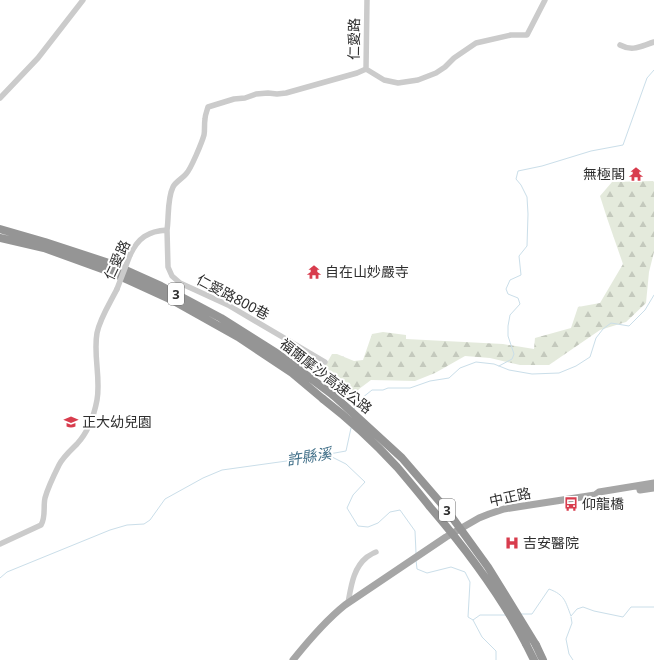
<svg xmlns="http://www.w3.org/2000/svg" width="654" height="660" font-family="'Noto Sans','Noto Sans TC',sans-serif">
	<defs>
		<pattern id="forest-firs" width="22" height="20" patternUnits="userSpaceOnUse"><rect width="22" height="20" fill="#e4eadc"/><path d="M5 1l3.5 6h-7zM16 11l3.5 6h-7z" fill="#c4c9bd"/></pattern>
	</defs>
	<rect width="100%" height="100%" fill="#fff"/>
	<path fill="url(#forest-firs)" d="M 653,181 L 654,182 L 654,252 L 649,272 L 646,303 L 626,322 L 600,330 L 549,365 L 520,365 L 490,358 L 465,356 L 435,373 L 415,381 L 371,380 L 359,389 L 351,402 L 320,375 L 332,354 L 337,354 L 354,361 L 363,360 L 372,334 L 383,332 L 406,335 L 406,339 L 503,344 L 534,349 L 535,338 L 571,328 L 578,307 L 600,303 L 623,264 L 607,218 L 600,196 L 612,182 Z"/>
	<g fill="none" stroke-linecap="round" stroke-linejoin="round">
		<path stroke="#cadee9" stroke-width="1" d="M 499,366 L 512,359 L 514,354 L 508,336 L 508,326 L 510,315 L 520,304 L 518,298 L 508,294 L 506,289 L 510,280 L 521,275 L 519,256 L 527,246 L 528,214 L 527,197 L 521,185 L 516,179 L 518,171 L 542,166 L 591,151 L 623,145 L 647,78 L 654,70
			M 354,409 L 362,398 L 372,390 L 383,390 L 388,388 L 410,388 L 430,381 L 449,378 L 460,368 L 476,362 L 494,364 L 509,370 L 532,374 L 559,373 L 576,366 L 590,357 L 596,338 L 603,329 L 611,323 L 629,326 L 645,310 L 654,295
			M 328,455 L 346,464 L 365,482 L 353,495 L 347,508 L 358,526 L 368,527 L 378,523 L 390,512 L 400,510 L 415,531 L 416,553
			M 416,560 L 417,569 L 427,573 L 451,567 L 465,572 L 470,582 L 468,617 L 473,620 L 480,615 L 506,615
			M 0,578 L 7,572 L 110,530 L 127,525 L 144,524 L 150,520 L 165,499 L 203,478 L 222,470 L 301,459 L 346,451 L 351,428
			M 521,614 L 532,614 L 549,589 C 565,595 565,601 571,616 L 577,609 L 583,607 L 594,611 L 623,617 L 631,607 L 654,607
			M 571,617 L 572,623 L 566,639 L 569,654 L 573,660
			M 473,620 L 482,637 L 496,651 L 496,660"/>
		<path stroke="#cbcbcb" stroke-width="5.5" d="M 620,45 C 633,52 641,46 654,42
			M 366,69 L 384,80 L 398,83 L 418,80 L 436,73 L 445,67 L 454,58 L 476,43 L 511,35 L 527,35 L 545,0
			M 0,98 L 38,58 L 83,0
			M 167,230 L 168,267 L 172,276 L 180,283 L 228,305 L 325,362
			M 130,255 C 138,238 148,231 167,230 C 169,217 167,199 173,187 C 176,181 182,179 186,174 C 191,169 202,142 204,135 C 205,130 204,125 205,119 C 205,115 207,111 208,107 L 234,99 L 245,98 L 256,94 L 268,93 L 277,94 L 286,93 L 357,73 L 366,69 L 367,0
			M 0,544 L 41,525 C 46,517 43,507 45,498 C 48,487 54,475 59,465 C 63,457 71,450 77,444 C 88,432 94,416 97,400 C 101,378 93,355 97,333 C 100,318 110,303 117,289
			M 348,603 C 351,587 353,568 367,557 C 370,555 373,553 376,552"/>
		<path stroke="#a6a6a6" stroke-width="7" d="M 640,490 L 654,488
			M 293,660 C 309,640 325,621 345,605 L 446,537 L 479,518 L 489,514 L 504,509 L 595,495 L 599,492 L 654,483"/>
		<path stroke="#959595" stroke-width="8" d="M 0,229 L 45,242 L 112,264 L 161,286 L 221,318 L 278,354 L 309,377 L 333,395
			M 0,238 L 44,248 L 113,273 L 172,300 L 238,337 L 292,373 L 323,399
			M 526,644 L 534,660
			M 536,645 L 543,660"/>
		<path stroke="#cbcbcb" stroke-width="5.5" d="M 117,289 L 130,255"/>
		<path stroke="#959595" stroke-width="8" d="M 333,395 L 354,414 L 402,458 L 446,509 L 488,567 L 536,645
			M 323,399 C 349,419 374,442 397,467 C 408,480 419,493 430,507 C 466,549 500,594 526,644"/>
	</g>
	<defs>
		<symbol id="temple-bare" viewBox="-9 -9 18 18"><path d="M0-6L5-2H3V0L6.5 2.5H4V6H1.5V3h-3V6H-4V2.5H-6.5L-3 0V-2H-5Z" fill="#d83c4d" stroke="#fff" stroke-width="2.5" paint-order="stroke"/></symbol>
		<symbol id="school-bare" viewBox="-9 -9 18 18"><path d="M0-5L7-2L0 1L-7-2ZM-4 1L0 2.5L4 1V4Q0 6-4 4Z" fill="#d83c4d" stroke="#fff" stroke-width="2.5" paint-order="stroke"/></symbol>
		<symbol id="bus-bare" viewBox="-9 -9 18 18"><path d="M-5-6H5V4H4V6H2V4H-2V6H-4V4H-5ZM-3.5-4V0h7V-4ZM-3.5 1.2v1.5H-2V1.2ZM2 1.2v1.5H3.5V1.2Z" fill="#d83c4d" stroke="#fff" stroke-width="2.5" paint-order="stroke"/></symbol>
		<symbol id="hospital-bare" viewBox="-9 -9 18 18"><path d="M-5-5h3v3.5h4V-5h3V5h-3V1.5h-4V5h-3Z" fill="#d83c4d" stroke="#fff" stroke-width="2.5" paint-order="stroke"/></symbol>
	</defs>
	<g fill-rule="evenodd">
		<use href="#temple-bare" x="626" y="164" width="20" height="20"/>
		<use href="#temple-bare" x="304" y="262" width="20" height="20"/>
		<use href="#school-bare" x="61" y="412" width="20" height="20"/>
		<use href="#bus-bare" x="561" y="494" width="20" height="20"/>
		<use href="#hospital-bare" x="502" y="533" width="20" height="20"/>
	</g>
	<g text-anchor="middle" stroke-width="4" stroke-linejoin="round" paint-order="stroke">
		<g fill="#fff" stroke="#6d6d6d" stroke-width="1">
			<rect x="168" y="283" width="16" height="22" rx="3"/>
			<rect x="439" y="499" width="16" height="22" rx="3"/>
		</g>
		<g font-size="13" font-weight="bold" fill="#2e2e2e">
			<text x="176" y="299">3</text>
			<text x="447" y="515">3</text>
		</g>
		<g font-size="14" fill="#2e2e2e" stroke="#fff">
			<text transform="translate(354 39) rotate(-89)" y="5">仁愛路</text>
			<text transform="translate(117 260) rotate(-65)" y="5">仁愛路</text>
			<text transform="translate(233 297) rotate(28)" y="5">仁愛路800巷</text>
			<text transform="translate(326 376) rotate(38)" y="5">福爾摩沙高速公路</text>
			<text transform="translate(510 497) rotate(-12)" y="5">中正路</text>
		</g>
		<g font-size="14" fill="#2e2e2e" stroke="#fff" text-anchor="start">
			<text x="625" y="179" text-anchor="end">無極閣</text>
			<text x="325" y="277">自在山妙嚴寺</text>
			<text x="82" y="427">正大幼兒園</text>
			<text x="582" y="509">仰龍橋</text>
			<text x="523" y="548">吉安醫院</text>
		</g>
		<g font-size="15" font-style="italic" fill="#427089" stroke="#fff">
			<text transform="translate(309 457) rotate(-9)" y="5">許縣溪</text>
		</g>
	</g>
</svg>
